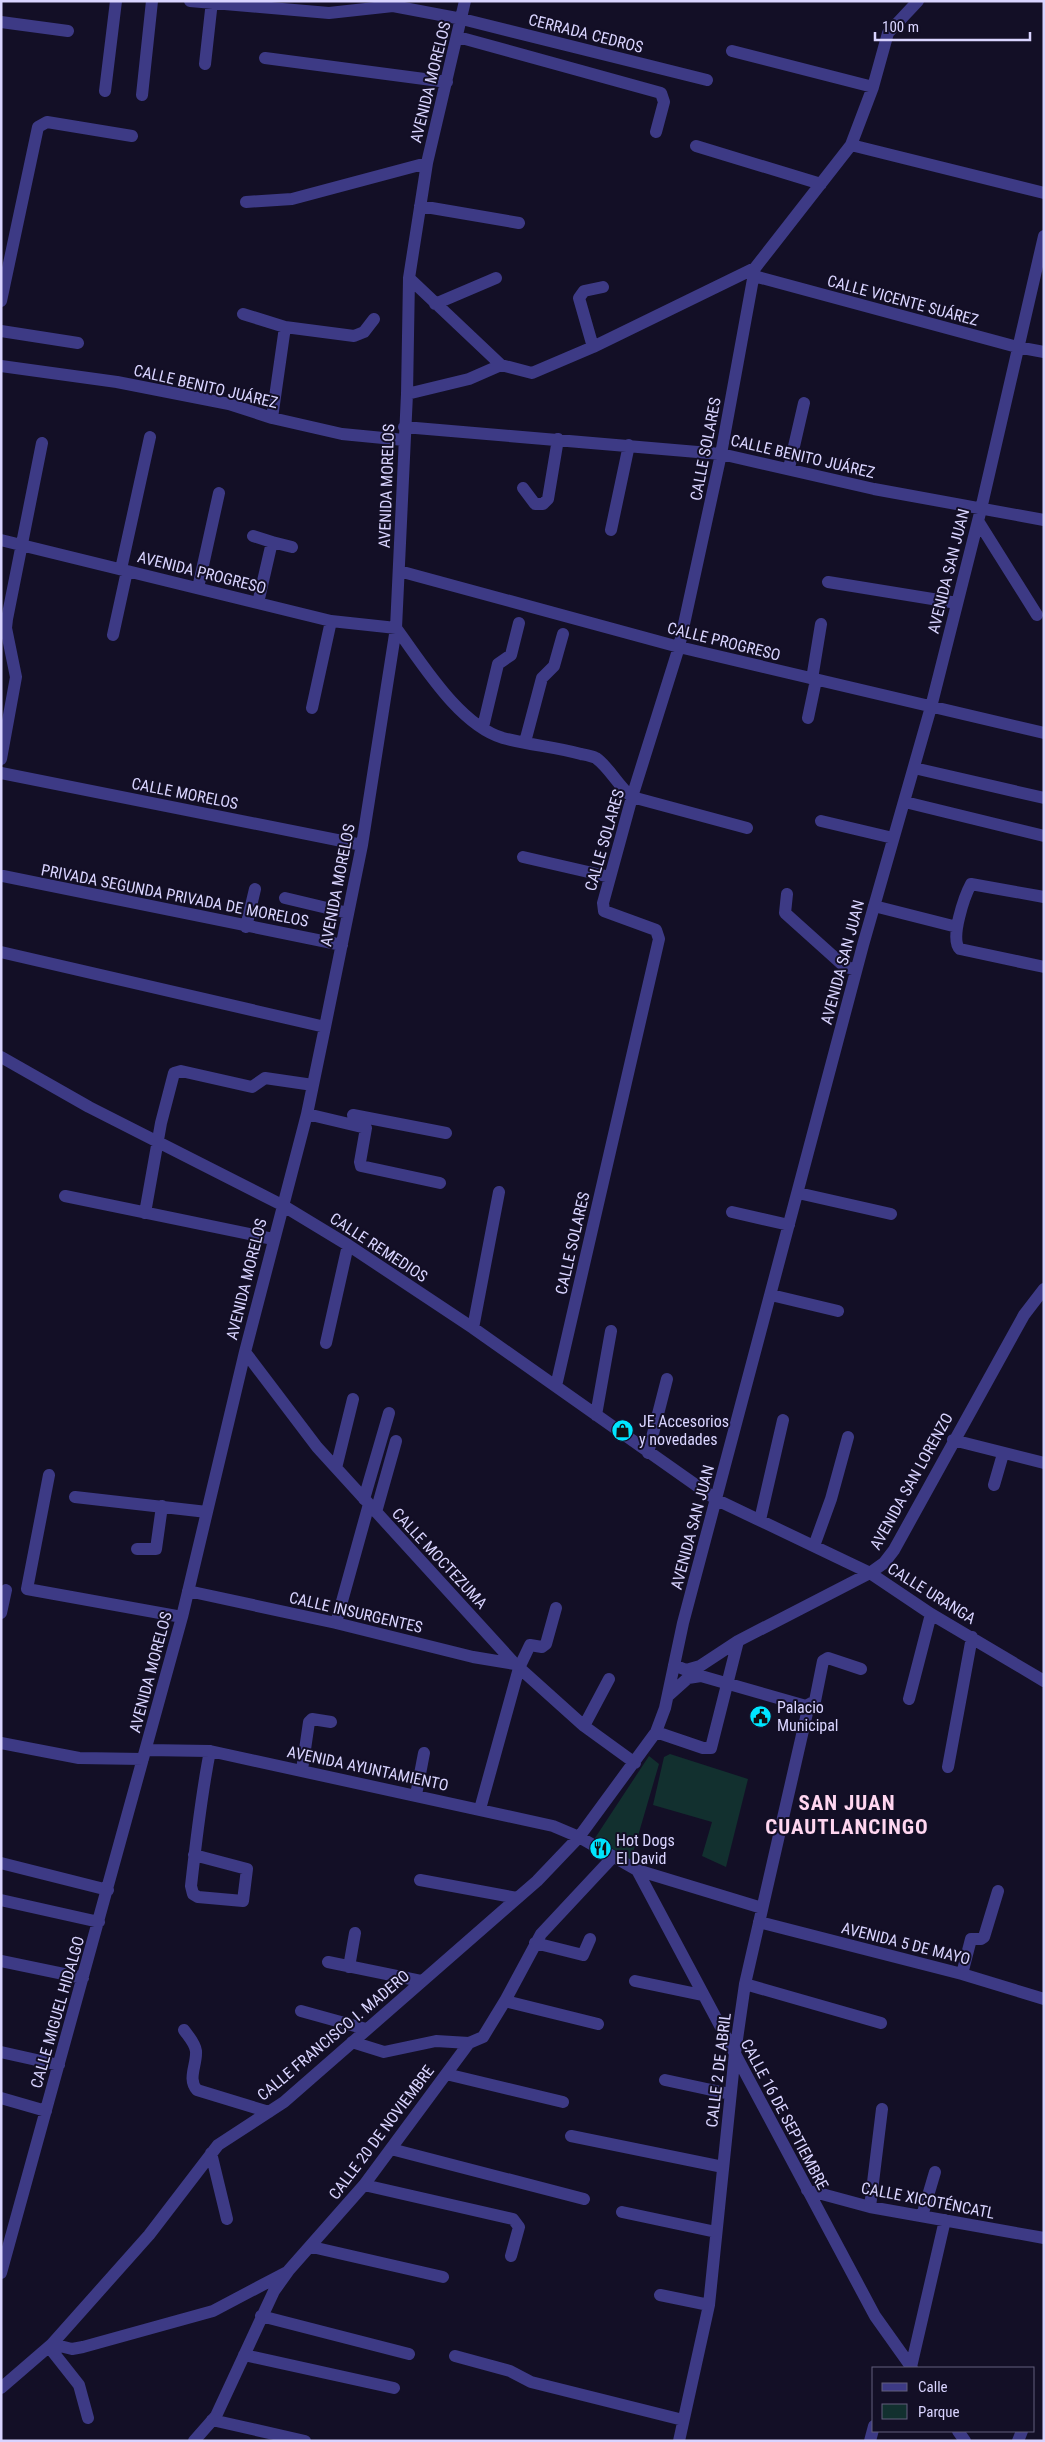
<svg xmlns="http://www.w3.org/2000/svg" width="1045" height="2442" font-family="'Roboto Condensed',sans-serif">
	<rect width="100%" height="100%" fill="#130f26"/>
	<path fill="#12302f" d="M 670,1754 L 748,1779 L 726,1867 L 702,1856 L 712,1822 L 653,1805 L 664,1757 Z
		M 649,1756 L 659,1764 L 631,1860 L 595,1838 Z"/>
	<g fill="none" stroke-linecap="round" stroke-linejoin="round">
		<path stroke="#3d3a85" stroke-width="12" d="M 190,1 L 329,13 L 393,6 L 462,19 L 707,80
			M 1,22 L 68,31
			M 458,37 L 661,93 L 664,102 L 656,132
			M 732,51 L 873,87
			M 265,58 L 447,82
			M 205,64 L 212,1
			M 105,91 L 116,1
			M 142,95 L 152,1
			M 851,145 L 1044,193
			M 696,146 L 821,184
			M 246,202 L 292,199 L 427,163
			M 420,206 L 519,223
			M 754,276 L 1017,347 L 1044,352
			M 409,278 L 501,365 L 532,373 L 593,347 L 755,268 L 851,145 L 873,87 L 888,33 L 918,1
			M 1,301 L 38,127 L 47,122 L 132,136
			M 435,304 L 496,278
			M 243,314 L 285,327 L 272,418
			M 285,327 L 354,336 L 364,332 L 374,319
			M 1,331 L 78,343
			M 593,347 L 579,298 L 584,291 L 603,287
			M 1,366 L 117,382 L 229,404 L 272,418 L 342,434 L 404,440
			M 407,394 L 469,379 L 501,365
			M 404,427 L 721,454 L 874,489 L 1044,520
			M 789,468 L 804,403
			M 523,488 L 535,504 L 543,504 L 548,499 L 558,439
			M 978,521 L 1037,615
			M 611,530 L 629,445
			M 253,536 L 272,542
			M 1,540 L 331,621 L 396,628 C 422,663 459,725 503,738 C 529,745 556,747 581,754 C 586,755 592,756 596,758 C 610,768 618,786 632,797 L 747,828
			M 121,569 L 150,437
			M 399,571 L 679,647 L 1044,733
			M 828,582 L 957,603
			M 198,588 L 219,493
			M 258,603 L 272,542 L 292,547
			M 113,635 L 127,571
			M 812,679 L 821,624
			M 312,708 L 331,621
			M 808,718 L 816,680
			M 483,727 L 498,664 L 511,655 L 519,623
			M 525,742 L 542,678 L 554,666 L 563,634
			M 1,759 L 16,677 L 6,628 L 7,619 L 42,443
			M 914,768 L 1044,798
			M 1,773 L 362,845
			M 905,802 L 1044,836
			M 821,821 L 893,838
			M 523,857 L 610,877
			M 3,876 L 342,945
			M 787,894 L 785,913 L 844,966 L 856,970
			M 1044,897 L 971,884 C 965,895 949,940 960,949 L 1044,967
			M 285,898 L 348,913
			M 874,906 L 957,927
			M 246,927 L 255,889
			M 1,952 L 325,1027
			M 1,1057 L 89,1107 L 282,1205 L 348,1245 L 473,1328 L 717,1500 L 870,1573 L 931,1614 L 1044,1681
			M 307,1114 L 366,1128 L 360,1162 L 361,1166 L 440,1183
			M 353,1115 L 446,1133
			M 798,1193 L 891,1214
			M 65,1196 L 273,1239
			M 732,1212 L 789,1225
			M 145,1213 L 161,1123 L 174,1073 L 181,1071 L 252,1087 L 265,1078 L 313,1085
			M 771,1295 L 838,1311
			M 473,1328 L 499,1192
			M 326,1343 L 348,1245
			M 245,1352 L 317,1447 L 515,1664 L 584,1726 L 635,1763
			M 556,1386 L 659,939 L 656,930 L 604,911 L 603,903 L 632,797 L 679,647 L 721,454 L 755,268
			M 596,1415 L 611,1331
			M 953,1440 L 1044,1463
			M 648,1453 L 667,1379
			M 336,1468 L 353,1399
			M 49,1475 L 27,1589 L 182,1617
			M 994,1485 L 1003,1454
			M 75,1497 L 207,1512
			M 364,1499 L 389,1413
			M 376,1512 L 396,1441
			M 760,1520 L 783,1420
			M 814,1546 L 831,1499 L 848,1437
			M 137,1549 L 156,1549 L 162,1506
			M 188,1591 L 336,1623 L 473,1657 L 515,1664
			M 1,1613 L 6,1590
			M 336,1623 L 369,1504
			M 674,1665 L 686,1670 L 700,1666 L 738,1641 L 870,1573 L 884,1563 L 894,1550 L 1024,1315 L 1044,1289
			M 669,1695 L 688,1678 L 701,1676 L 806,1706
			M 909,1699 L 931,1614
			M 806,1706 L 815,1701 L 823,1661 L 828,1658 L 861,1669
			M 584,1726 L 609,1679
			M 656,1732 L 703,1748 L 711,1748 L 738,1641
			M 1,1743 L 79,1758 L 143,1759
			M 146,1750 L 210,1751 L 553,1826 L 579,1837 L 637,1870 L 762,1908
			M 948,1767 L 972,1637
			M 302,1770 L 309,1722 L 312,1719 L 331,1722
			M 416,1795 L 424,1753
			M 480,1809 L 519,1668 L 530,1645 L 542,1647 L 546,1644 L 556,1608
			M 194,1855 L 247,1869 L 243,1901 L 198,1897 L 193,1894 L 191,1886 C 196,1841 201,1796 210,1751
			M 1,1863 L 108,1890
			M 637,1870 L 875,2316 L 912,2368
			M 420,1880 L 517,1898
			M 1,1900 L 99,1922
			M 759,1922 L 962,1974 L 1044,1999
			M 535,1943 L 583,1955 L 590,1939
			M 1,1961 L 83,1978
			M 328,1962 L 421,1981
			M 349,1967 L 355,1933
			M 962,1974 L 971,1939 L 981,1939 L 984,1937 L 998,1891
			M 635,1981 L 702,1995
			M 745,1984 L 881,2023
			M 505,2001 L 598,2024
			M 301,2011 L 366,2029
			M 184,2030 C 189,2037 195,2043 196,2051 C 197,2065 187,2079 197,2090 L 269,2112
			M 352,2042 L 384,2052 L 436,2041 L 469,2043 L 483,2037 L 505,2001 L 541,1934 L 612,1858
			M 1,2052 L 59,2065
			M 446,2074 L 563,2102
			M 665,2080 L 730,2094
			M 1,2098 L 46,2111
			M 571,2136 L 723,2167
			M 391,2149 L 584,2199
			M 211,2153 L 227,2219
			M 364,2185 L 513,2219 L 519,2227 L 511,2256
			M 807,2190 L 870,2207 L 1044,2238
			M 870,2207 L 882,2109
			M 622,2212 L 716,2232
			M 922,2216 L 935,2172
			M 312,2247 L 443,2277
			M 1,2273 L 182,1617 L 245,1352 L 307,1114 L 325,1027 L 362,845 L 396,628 L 407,394 L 409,278 L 427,163 L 465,1
			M 660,2295 L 709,2305
			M 261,2316 L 409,2354
			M 52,2344 L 72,2349 L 83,2347 L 213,2311 L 287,2272
			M 49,2347 L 79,2385 L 88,2418
			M 244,2355 L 394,2388
			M 455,2356 L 510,2371 L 531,2382 L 683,2420
			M 911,2367 L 945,2220
			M 1,2388 L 52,2344 L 149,2235 L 218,2145 L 284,2102 L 537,1881 L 579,1837 L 656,1732 L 665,1708 L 683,1623 L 863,945 L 931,707 L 981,509 L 1044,236
			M 212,2420 L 305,2441
			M 958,2431 L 965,2441
			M 194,2441 L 216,2416 L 274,2291 L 289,2270 L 364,2185 L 469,2043
			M 679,2441 L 709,2305 L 735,2053 L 745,1984 L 807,1713 L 806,1706
			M 870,2441 L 874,2426
			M 1018,2441 L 1022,2431"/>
	</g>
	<defs>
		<symbol id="shop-disc" viewBox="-11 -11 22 22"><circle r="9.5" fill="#00e5ff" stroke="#130f26"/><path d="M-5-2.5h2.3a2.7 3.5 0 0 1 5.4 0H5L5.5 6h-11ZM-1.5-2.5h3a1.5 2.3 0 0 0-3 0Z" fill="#111"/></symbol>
		<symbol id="civic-disc" viewBox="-11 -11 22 22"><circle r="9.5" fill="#00e5ff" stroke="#130f26"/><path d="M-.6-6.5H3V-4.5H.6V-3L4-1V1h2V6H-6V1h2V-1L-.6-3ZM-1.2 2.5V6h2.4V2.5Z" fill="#111"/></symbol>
		<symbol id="restaurant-disc" viewBox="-11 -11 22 22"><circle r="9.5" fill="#00e5ff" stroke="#130f26"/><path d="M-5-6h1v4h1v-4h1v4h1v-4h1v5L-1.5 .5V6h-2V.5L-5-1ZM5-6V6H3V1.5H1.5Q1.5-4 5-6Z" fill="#111"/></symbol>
	</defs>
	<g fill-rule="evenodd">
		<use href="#shop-disc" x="610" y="1418" width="25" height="25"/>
		<use href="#civic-disc" x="748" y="1704" width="25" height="25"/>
		<use href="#restaurant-disc" x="588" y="1836" width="25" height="25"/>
	</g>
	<g text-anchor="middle" stroke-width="4" stroke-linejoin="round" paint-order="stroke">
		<g font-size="16" fill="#d9d4ff" stroke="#130f26">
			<text transform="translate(586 33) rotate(14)" y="6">CERRADA CEDROS</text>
			<text transform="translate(430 82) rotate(-76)" y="6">AVENIDA MORELOS</text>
			<text transform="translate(903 300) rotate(15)" y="6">CALLE VICENTE SUÁREZ</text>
			<text transform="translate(206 386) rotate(13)" y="6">CALLE BENITO JUÁREZ</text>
			<text transform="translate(705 449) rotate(-79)" y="6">CALLE SOLARES</text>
			<text transform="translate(803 456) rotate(13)" y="6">CALLE BENITO JUÁREZ</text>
			<text transform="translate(386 486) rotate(-88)" y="6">AVENIDA MORELOS</text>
			<text transform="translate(948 571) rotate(-76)" y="6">AVENIDA SAN JUAN</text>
			<text transform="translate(202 572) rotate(14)" y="6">AVENIDA PROGRESO</text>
			<text transform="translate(724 641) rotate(14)" y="6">CALLE PROGRESO</text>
			<text transform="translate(185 793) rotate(11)" y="6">CALLE MORELOS</text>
			<text transform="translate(604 840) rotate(-74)" y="6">CALLE SOLARES</text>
			<text transform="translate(337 885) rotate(-79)" y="6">AVENIDA MORELOS</text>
			<text transform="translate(175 895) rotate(11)" y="6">PRIVADA SEGUNDA PRIVADA DE MORELOS</text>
			<text transform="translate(842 962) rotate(-75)" y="6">AVENIDA SAN JUAN</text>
			<text transform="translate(572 1243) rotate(-77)" y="6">CALLE SOLARES</text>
			<text transform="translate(379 1247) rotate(33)" y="6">CALLE REMEDIOS</text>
			<text transform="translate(246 1279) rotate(-76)" y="6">AVENIDA MORELOS</text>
			<text transform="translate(911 1481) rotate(-61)" y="6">AVENIDA SAN LORENZO</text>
			<text transform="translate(692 1527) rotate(-75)" y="6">AVENIDA SAN JUAN</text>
			<text transform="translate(440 1558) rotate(47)" y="6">CALLE MOCTEZUMA</text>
			<text transform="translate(932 1593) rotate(32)" y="6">CALLE URANGA</text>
			<text transform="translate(356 1612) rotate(13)" y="6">CALLE INSURGENTES</text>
			<text transform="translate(150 1672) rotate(-75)" y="6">AVENIDA MORELOS</text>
			<text transform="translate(368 1768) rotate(12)" y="6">AVENIDA AYUNTAMIENTO</text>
			<text transform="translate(906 1943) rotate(14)" y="6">AVENIDA 5 DE MAYO</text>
			<text transform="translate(57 2012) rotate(-74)" y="6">CALLE MIGUEL HIDALGO</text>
			<text transform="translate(333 2035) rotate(-40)" y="6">CALLE FRANCISCO I. MADERO</text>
			<text transform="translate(718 2070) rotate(-83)" y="6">CALLE 2 DE ABRIL</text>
			<text transform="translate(785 2114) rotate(62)" y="6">CALLE 16 DE SEPTIEMBRE</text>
			<text transform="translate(381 2132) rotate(-53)" y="6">CALLE 20 DE NOVIEMBRE</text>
			<text transform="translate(928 2200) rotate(11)" y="6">CALLE XICOTÉNCATL</text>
		</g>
		<g font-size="16" fill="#d9d4ff" stroke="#130f26" text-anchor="start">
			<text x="639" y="1427">JE Accesorios<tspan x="639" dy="18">y novedades</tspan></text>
			<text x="777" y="1713">Palacio<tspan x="777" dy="18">Municipal</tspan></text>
			<text x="616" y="1846">Hot Dogs<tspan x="616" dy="18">El David</tspan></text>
		</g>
		<g font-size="21" font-weight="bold" letter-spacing="1" fill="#ffd6f0" stroke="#130f26">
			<text x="847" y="1810">SAN JUAN<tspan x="847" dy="24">CUAUTLANCINGO</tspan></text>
		</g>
	</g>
	<rect width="1045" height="2442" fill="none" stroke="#d9d4ff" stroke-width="5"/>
	<rect x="872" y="2367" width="162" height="65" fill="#130f26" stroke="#625e7d"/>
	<rect x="882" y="2383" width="25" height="8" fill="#3d3a85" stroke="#625e7d"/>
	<text x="918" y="2392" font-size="15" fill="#d9d4ff">Calle</text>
	<rect x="882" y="2404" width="25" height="15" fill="#12302f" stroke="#625e7d"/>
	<text x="918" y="2417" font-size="15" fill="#d9d4ff">Parque</text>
	<path d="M875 32v8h155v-8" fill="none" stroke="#d9d4ff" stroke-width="2.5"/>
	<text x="882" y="32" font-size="15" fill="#d9d4ff" stroke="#130f26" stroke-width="4" paint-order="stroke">100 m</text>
</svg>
